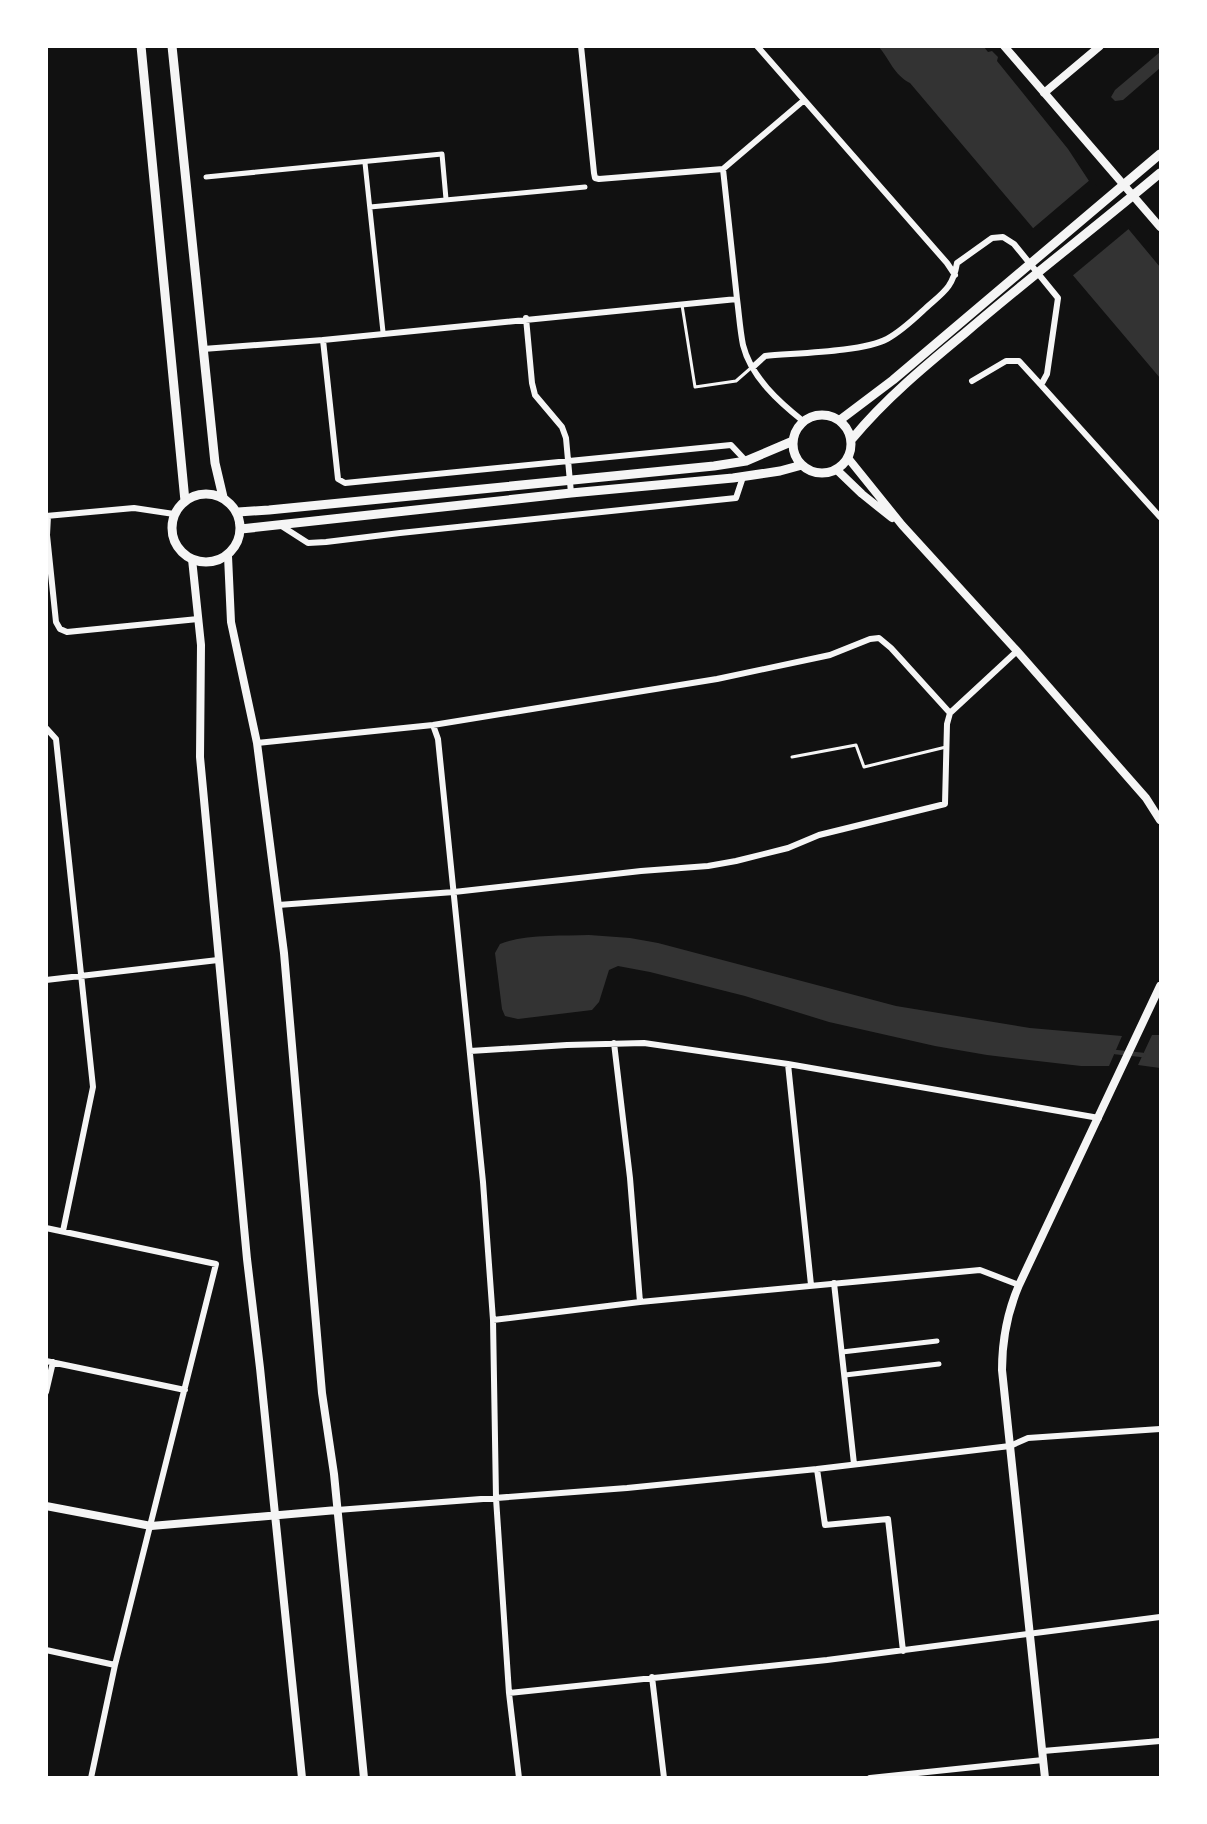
<svg xmlns="http://www.w3.org/2000/svg" width="1207" height="1824" font-family="Jost,sans-serif">
	<rect width="100%" height="100%" fill="#111"/>
	<path fill="#333" d="M 879,47 L 984,47 L 988,52 L 992,51 L 998,57 L 997,61 L 1068,149 L 1091,184 L 1160,267 L 1160,378 L 910,83 C 894,75 890,60 879,47 Z
		M 1160,52 L 1160,68 L 1123,100 L 1115,101 L 1111,97 L 1115,90 Z
		M 589,935 L 630,938 L 658,943 L 896,1006 L 1030,1028 L 1122,1036 L 1109,1066 L 1081,1066 L 987,1055 L 935,1046 L 829,1022 L 745,996 L 650,972 L 618,966 L 609,970 L 599,1002 L 592,1010 L 518,1019 L 505,1016 L 502,1009 L 495,953 L 500,944 C 524,934 562,936 589,935 Z
		M 1152,1035 L 1160,1035 L 1160,1068 L 1138,1065 Z"/>
	<path fill="#111" d="M 1091,179 L 1131,227 L 1071,277 L 1031,230 Z"/>
	<g fill="none" stroke-linecap="round" stroke-linejoin="round">
		<path stroke="#333" stroke-width="4.5" d="M 1115,1052 L 1143,1055"/>
		<path stroke="#f5f5f5" stroke-width="3" d="M 682,305 L 695,387 L 736,381 L 752,367
			M 792,757 L 856,745 L 864,767 L 946,747"/>
		<path stroke="#f5f5f5" stroke-width="5" d="M 365,163 L 383,332
			M 206,177 L 442,154 L 446,199
			M 370,207 L 585,187
			M 842,1352 L 937,1341
			M 845,1375 L 939,1364"/>
		<path stroke="#f5f5f5" stroke-width="6" d="M 581,46 L 594,173 L 595,178 L 599,179 L 723,169 L 803,101
			M 757,46 L 947,263 L 955,275
			M 737,299 C 739,314 740,330 743,345 C 751,377 779,402 803,421
			M 526,318 L 532,383 L 535,395 L 562,427 L 566,438 L 571,493
			M 323,340 L 338,479 L 345,483 L 731,445 L 746,461
			M 203,349 L 323,340 L 737,299 L 723,169
			M 753,367 L 765,356 C 796,353 862,352 887,339 C 902,331 915,318 927,307 C 944,292 953,287 957,263 L 992,238 L 1003,237 L 1014,244 L 1058,298 L 1047,374 L 1041,385 L 1160,517
			M 972,381 L 1006,361 L 1019,361 L 1041,385
			M 46,516 L 134,508 L 174,514
			M 48,516 L 47,535 L 56,622 L 60,629 L 67,632 L 198,619
			M 280,525 L 308,543 L 326,542 L 400,533 L 736,498 L 743,477
			M 433,725 L 438,739 L 483,1182 L 493,1320 L 496,1498 L 509,1693 L 519,1778
			M 46,728 L 56,739 L 93,1087 L 63,1231
			M 257,743 L 433,725 L 717,679 L 830,655 L 870,639 L 879,638 L 891,648 L 950,713
			M 278,905 L 454,892 L 641,871 L 708,866 L 736,861 L 788,848 L 819,835 L 945,804 L 947,724 L 950,713 L 1017,651
			M 46,980 L 218,960
			M 614,1043 L 630,1178 L 640,1302
			M 470,1051 L 567,1045 L 644,1043 L 788,1064 L 1099,1118
			M 788,1064 L 811,1285
			M 46,1228 L 216,1264 L 115,1665 L 91,1778
			M 834,1283 L 854,1464
			M 493,1320 L 640,1302 L 980,1270 L 1019,1285
			M 46,1361 L 185,1390
			M 46,1392 L 53,1362
			M 817,1469 L 825,1525 L 888,1519 L 903,1651
			M 337,1510 L 627,1488 L 817,1469 L 1010,1446 L 1028,1438 L 1160,1429
			M 46,1650 L 115,1665
			M 652,1677 L 664,1778
			M 509,1693 L 827,1660 L 1160,1617
			M 1043,1751 L 1160,1741
			M 870,1778 L 1043,1760"/>
		<path stroke="#f5f5f5" stroke-width="8" d="M 1004,46 L 1160,227
			M 1044,93 L 1100,46
			M 848,458 L 902,525 L 1017,651 L 1146,798 L 1160,820
			M 837,470 L 862,494 L 892,518
			M 228,556 L 231,622 L 257,743 L 284,953 L 322,1393 L 334,1474 L 364,1778
			M 192,559 L 201,645 L 200,757 L 247,1259 L 260,1368 L 302,1778
			M 46,1506 L 151,1526 L 337,1510
			M 1045,1778 L 1002,1370 C 1002,1339 1007,1313 1019,1285 L 1160,986"/>
		<path stroke="#f5f5f5" stroke-width="9" d="M 141,46 L 185,501
			M 172,46 L 215,463 L 223,497
			M793 444a29 29 0 1 1 58 0a29 29 0 1 1-58 0Z
			M 840,420 L 893,380 L 1160,154
			M 852,439 C 885,399 925,366 965,333 C 1029,278 1096,227 1160,173
			M172 528a34 34 0 1 1 68 0a34 34 0 1 1-68 0Z
			M 238,512 L 269,510 L 714,466 L 746,461 L 793,441
			M 241,529 L 571,493 L 733,478 L 780,471 L 802,465"/>
	</g>
	<rect width="1207" height="1824" fill="none" stroke="#ffffff" stroke-width="96"/>
</svg>
